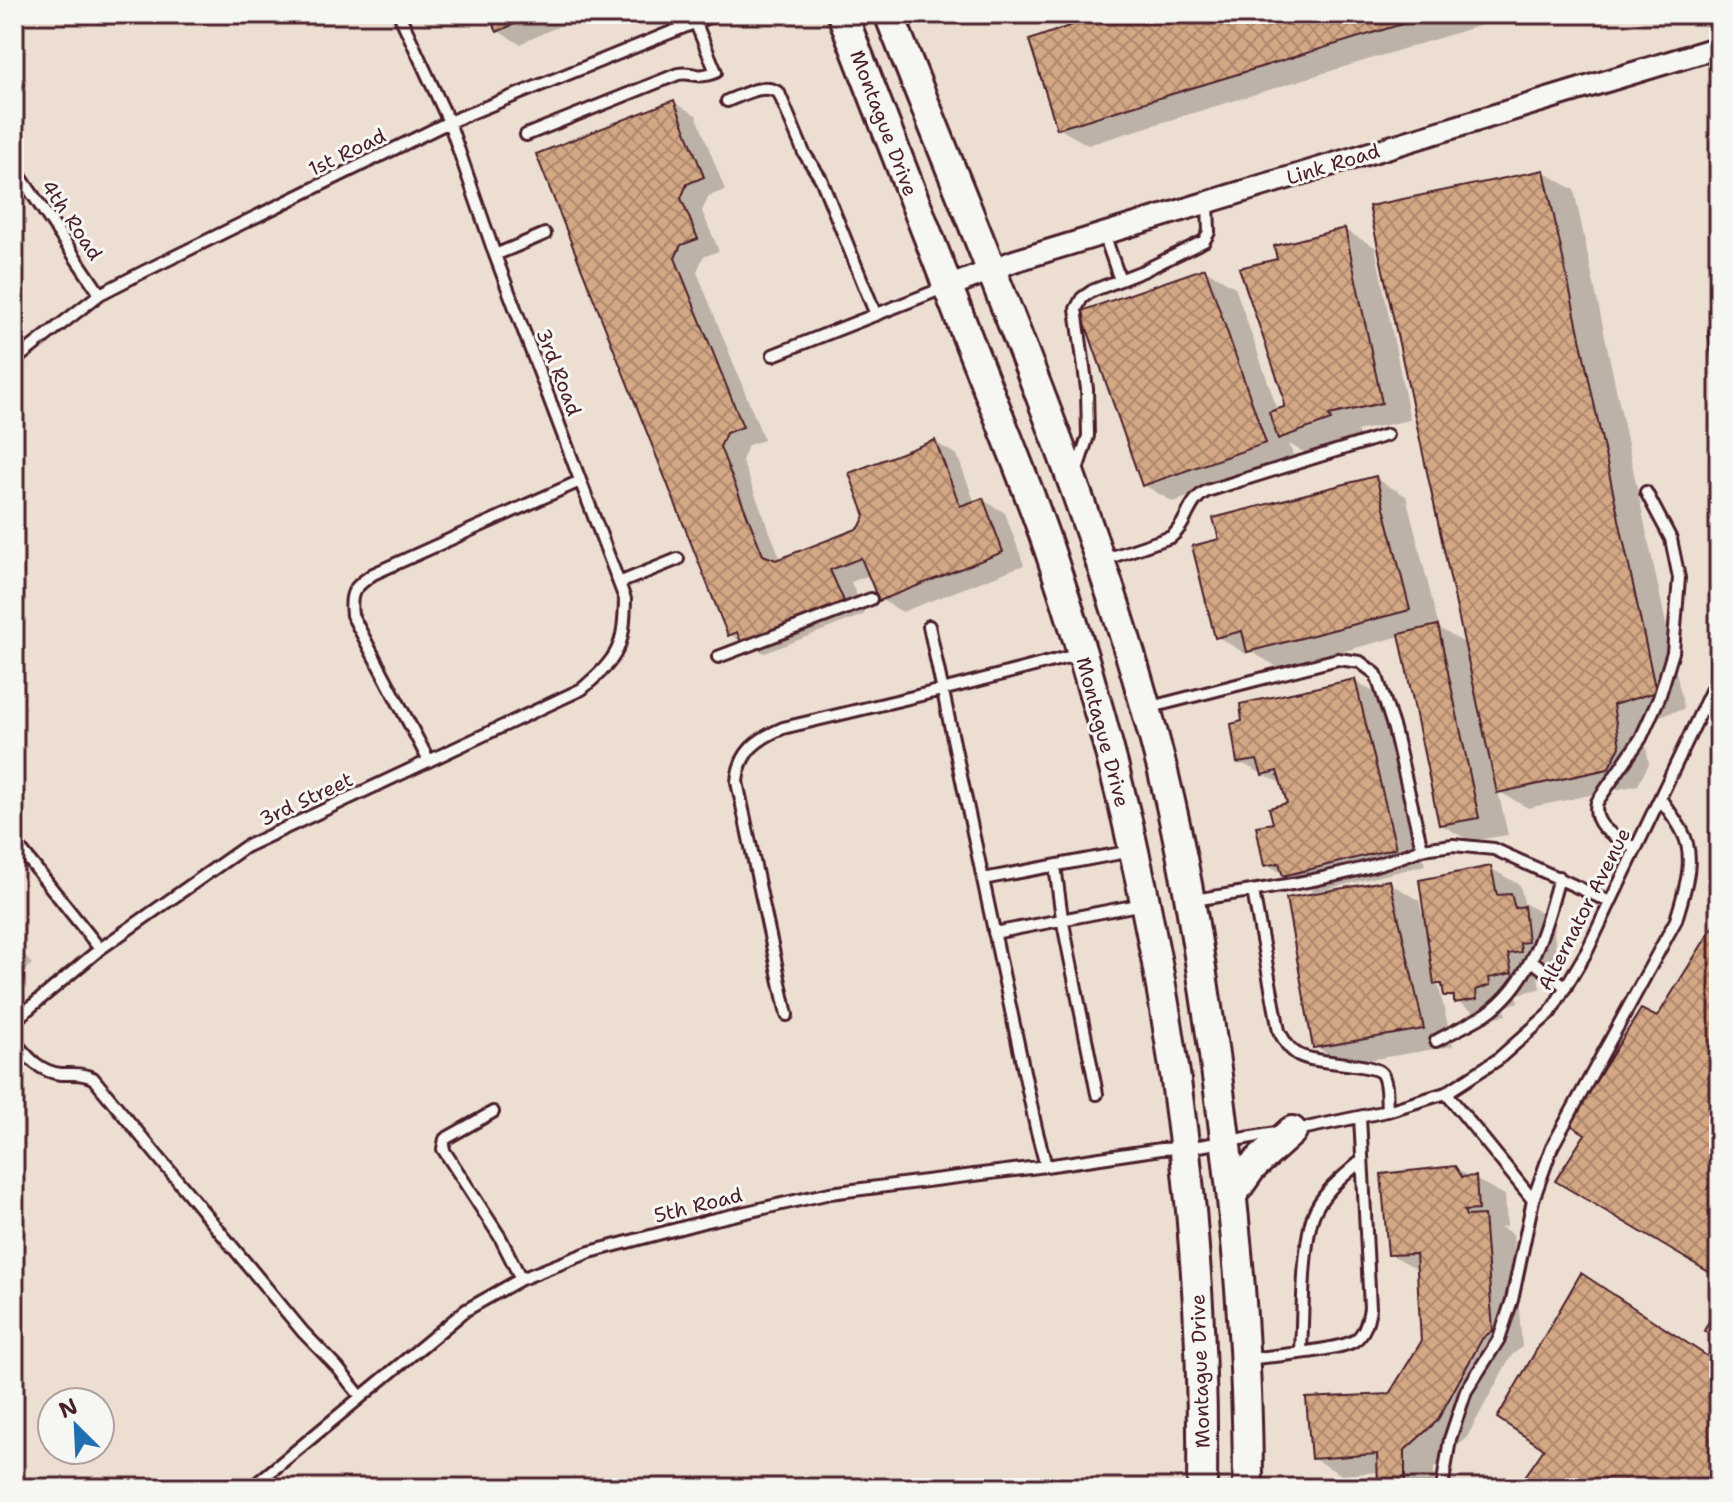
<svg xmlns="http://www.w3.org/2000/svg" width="1733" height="1502" font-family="'Shantell Sans',sans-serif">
	<defs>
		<pattern id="building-cross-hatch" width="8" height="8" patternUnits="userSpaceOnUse" patternTransform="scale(2)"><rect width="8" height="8" fill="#d4a885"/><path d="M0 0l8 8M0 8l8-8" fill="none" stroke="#ae886d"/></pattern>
	</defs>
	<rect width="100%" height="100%" fill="#f6f6f2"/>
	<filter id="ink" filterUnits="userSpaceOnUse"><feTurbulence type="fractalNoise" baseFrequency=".0125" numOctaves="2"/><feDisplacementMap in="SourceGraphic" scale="16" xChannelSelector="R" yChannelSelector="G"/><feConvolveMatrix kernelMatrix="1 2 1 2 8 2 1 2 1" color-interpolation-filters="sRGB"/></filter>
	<g filter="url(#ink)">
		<path fill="#ecdfd1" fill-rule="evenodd" d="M 14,14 L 1719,14 L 1719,1488 L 14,1488 ZM 52,1402 L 100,1402 L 100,1450 L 52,1450 Z"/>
		<path fill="#0003" d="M 490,14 L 585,14 L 520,44 L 498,31 Z
			M 1093,14 L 1518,14 L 1088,145 L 1058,128 L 1095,19 Z
			M 673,102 L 696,115 L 725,190 L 709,196 L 702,211 L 719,251 L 703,257 L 697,272 L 764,440 L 748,445 L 742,461 L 781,560 L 861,530 L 935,442 L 957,455 L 975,503 L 983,500 L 1005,513 L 1024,565 L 902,612 L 880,599 L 870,575 L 851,582 L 865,614 L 765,653 L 730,635 L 538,155 Z
			M 1544,172 L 1574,190 L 1684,709 L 1642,721 L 1649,764 L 1638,785 L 1528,808 L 1498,791 L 1508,835 L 1470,841 L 1440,824 L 1401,636 L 1279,668 L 1252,652 L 1246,654 L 1216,636 L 1221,541 L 1376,479 L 1406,496 L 1439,628 L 1466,644 Z
			M 1345,230 L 1375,247 L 1410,420 L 1357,431 L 1359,437 L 1309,455 L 1289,444 L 1295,460 L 1173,502 L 1144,485 L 1205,270 L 1235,287 L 1278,411 L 1287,408 L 1279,261 Z
			M 1354,681 L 1384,698 L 1425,865 L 1315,892 L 1266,864 L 1276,824 L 1289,805 L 1283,784 L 1239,762 Z
			M 1490,868 L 1520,885 L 1524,903 L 1541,913 L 1542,918 L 1553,925 L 1557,958 L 1549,960 L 1550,968 L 1537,970 L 1540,989 L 1517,994 L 1518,1002 L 1505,1007 L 1506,1015 L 1485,1019 L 1446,995 L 1444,988 L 1438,984 L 1453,1046 L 1344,1064 L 1315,1046 L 1389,883 L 1419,900 L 1422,914 Z
			M 14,943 L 32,964 L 14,979 Z
			M 1454,1168 L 1505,1195 L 1507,1226 L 1500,1227 L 1513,1234 L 1522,1347 L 1511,1356 L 1467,1437 L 1434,1468 L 1434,1488 L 1380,1488 L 1379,1472 L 1342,1475 L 1312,1458 L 1390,1396 L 1423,1342 L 1419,1270 L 1390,1254 Z
			M 1611,1293 L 1719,1364 L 1719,1488 L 1520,1488 L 1546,1449 Z"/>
		<path fill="url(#building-cross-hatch)" stroke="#4a1f2b" stroke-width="2" d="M 488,14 L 536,14 L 497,32 Z
			M 1091,14 L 1435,14 L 1057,129 L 1029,40 L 1092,18 Z
			M 674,100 L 704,177 L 687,184 L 681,198 L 698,239 L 681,245 L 675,258 L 743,427 L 726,433 L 720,447 L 763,555 L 776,560 L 859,528 L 865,516 L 849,473 L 935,440 L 960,506 L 983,498 L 1003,552 L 879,601 L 861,558 L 830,570 L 844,601 L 741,642 L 737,632 L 728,636 L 536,154 Z
			M 1544,170 L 1656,692 L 1613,705 L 1620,747 L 1608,769 L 1497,793 L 1369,206 Z
			M 1345,228 L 1382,403 L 1329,415 L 1331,420 L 1278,439 L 1269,412 L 1284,407 L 1283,395 L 1239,268 L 1277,259 L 1274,246 Z
			M 1205,268 L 1266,443 L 1142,486 L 1081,311 Z
			M 1376,476 L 1410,610 L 1247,652 L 1242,631 L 1215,638 L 1192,546 L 1219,539 L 1213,518 Z
			M 1438,625 L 1479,818 L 1439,825 L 1399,634 Z
			M 1355,679 L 1396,848 L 1283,876 L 1279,863 L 1264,866 L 1256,826 L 1273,823 L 1269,808 L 1287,803 L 1277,771 L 1262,775 L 1257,760 L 1237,763 L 1231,724 L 1242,721 L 1240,704 Z
			M 1491,866 L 1497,895 L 1511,894 L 1515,908 L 1524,906 L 1528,942 L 1520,943 L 1521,952 L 1508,954 L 1512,973 L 1489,978 L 1490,985 L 1476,990 L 1477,999 L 1454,1003 L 1454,996 L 1444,996 L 1442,984 L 1434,984 L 1419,880 Z
			M 1390,880 L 1424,1029 L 1313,1048 L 1286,898 Z
			M 1719,917 L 1719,1278 L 1555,1181 L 1585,1134 L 1569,1124 L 1641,1009 L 1657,1017 Z
			M 1455,1166 L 1462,1177 L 1476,1176 L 1478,1210 L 1464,1211 L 1466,1216 L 1484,1215 L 1493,1330 L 1482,1339 L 1437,1421 L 1405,1450 L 1405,1488 L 1378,1488 L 1377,1454 L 1311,1459 L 1306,1398 L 1389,1394 L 1421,1342 L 1416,1254 L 1388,1255 L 1381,1174 Z
			M 1581,1273 L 1719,1364 L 1719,1387 L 1713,1397 L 1719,1400 L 1719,1466 L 1706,1488 L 1691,1481 L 1686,1488 L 1517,1488 L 1544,1449 L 1497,1418 Z
			M 1719,1302 L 1719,1342 L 1704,1331 Z"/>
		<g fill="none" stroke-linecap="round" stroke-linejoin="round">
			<defs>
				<path id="service" d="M 727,101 C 743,95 764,82 779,93 L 804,153 L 821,179 L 876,315
					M 526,135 L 678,74 C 694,71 695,80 716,72 L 692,14
					M 14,167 L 100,294
					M 1104,234 L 1120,280
					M 495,255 L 545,234
					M 1719,324 L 1715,332 L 1719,355
					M 773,355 L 946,287
					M 14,361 L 100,294 L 145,271 L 449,122 L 716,14
					M 1076,473 L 1088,436 L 1087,389 L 1076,309 L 1082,298 L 1092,291 L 1143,271 L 1204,241 L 1209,232 L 1208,202
					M 1103,560 L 1171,537 C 1188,524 1187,501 1207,491 L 1387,435
					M 619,583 L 678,559
					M 929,626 L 1036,1128 L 1046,1166
					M 718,657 L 871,599
					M 1703,707 L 1719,716
					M 1147,708 L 1338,659 L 1360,662 L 1376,674 L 1394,729 L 1422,849 C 1349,878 1270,888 1193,900
					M 429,761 L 352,615 C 349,591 355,587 373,574 L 580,481
					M 14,841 L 100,949
					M 1422,849 L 1453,845 L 1494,849 L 1610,902
					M 1636,849 C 1617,837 1591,828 1597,802 L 1641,738 L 1659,698 L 1673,652 L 1679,578 L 1671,539 L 1646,492
					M 1055,866 L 1062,918 L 1097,1094
					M 983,879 L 1132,851
					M 1253,891 L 1279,1031 C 1284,1040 1289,1050 1299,1055 C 1318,1065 1374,1062 1382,1074 C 1388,1084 1386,1100 1387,1111
					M 994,933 L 1143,904
					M 1531,960 L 1566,987
					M 787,1015 L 737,782 C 739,752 757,739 783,728 L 942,690 L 1080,654
					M 14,1021 L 100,949 L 245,847 L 582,689 C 619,657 624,647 625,599 L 495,255 L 449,122 L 399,14
					M 14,1041 C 27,1056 39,1072 61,1074 C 73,1074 81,1073 93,1078 L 303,1332 L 337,1367 L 361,1397
					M 1436,1041 C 1452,1032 1470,1024 1486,1014 C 1531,983 1546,927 1559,877
					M 1446,1093 L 1533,1200
					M 493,1112 L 445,1139 L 443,1149 L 500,1237 L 521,1279
					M 1292,1131 L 1387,1111 L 1446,1093 L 1497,1060 L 1550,1013 L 1587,951 L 1719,674
					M 1301,1351 C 1303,1314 1302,1249 1313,1216 C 1321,1193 1344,1176 1362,1160
					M 1247,1359 C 1270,1356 1337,1351 1354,1341 C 1365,1334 1368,1320 1370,1308 L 1360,1117
					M 251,1488 L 466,1310 L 521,1279 L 590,1252 L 707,1221 L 830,1193 L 1046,1166 L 1161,1149 L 1187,1148 L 1276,1133
					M 1442,1488 L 1450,1439 L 1466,1391 L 1499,1339 L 1512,1300 L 1533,1200 L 1552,1147 L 1676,920 C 1684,892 1697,858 1682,831 C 1676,819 1667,809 1660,798"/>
				<path id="minor" d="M 948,287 L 1014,261 L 1719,47"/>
				<path id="secondary" d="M 842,14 C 885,124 927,234 970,344 C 997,413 1026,481 1050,552 C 1152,855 1206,1168 1202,1488
					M 889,14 C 987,264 1097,511 1163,772 C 1183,852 1196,933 1208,1014 C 1232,1171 1248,1329 1248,1488
					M 1232,1195 L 1252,1167 L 1292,1131"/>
			</defs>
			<use href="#service" stroke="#4a1f2b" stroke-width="16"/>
			<use href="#minor" stroke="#4a1f2b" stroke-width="26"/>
			<use href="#secondary" stroke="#4a1f2b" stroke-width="34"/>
			<use href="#service" stroke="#f6f6f2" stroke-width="10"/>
			<use href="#minor" stroke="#f6f6f2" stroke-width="20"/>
			<use href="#secondary" stroke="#f6f6f2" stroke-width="28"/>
		</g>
	</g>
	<g text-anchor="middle" stroke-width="6" stroke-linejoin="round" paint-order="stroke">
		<g font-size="20" fill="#4a1f2b" stroke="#f6f6f2">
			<text transform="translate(884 123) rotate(69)" y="7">Montague Drive</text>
			<text transform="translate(347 152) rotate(-26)" y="7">1st Road</text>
			<text transform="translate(1333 164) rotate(-17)" y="7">Link Road</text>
			<text transform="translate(72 220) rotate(56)" y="7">4th Road</text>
			<text transform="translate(559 372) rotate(69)" y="7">3rd Road</text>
			<text transform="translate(1103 732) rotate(75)" y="7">Montague Drive</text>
			<text transform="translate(306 799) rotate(-25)" y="7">3rd Street</text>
			<text transform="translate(1584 909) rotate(-63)" y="7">Alternator Avenue</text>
			<text transform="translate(698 1205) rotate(-14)" y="7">5th Road</text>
			<text transform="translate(1200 1371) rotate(-92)" y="7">Montague Drive</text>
		</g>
	</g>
	<rect width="1733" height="1502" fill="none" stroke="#f6f6f2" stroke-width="48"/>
	<rect x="24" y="24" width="1685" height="1454" fill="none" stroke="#4a1f2b" stroke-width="3" filter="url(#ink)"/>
	<g transform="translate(76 1426) rotate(336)"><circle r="38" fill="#f6f6f2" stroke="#b1a0a2" stroke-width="2"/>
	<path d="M0-6L14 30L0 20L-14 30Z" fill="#1f6fb2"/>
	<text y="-12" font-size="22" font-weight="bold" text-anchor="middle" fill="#4a1f2b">N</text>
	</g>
</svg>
